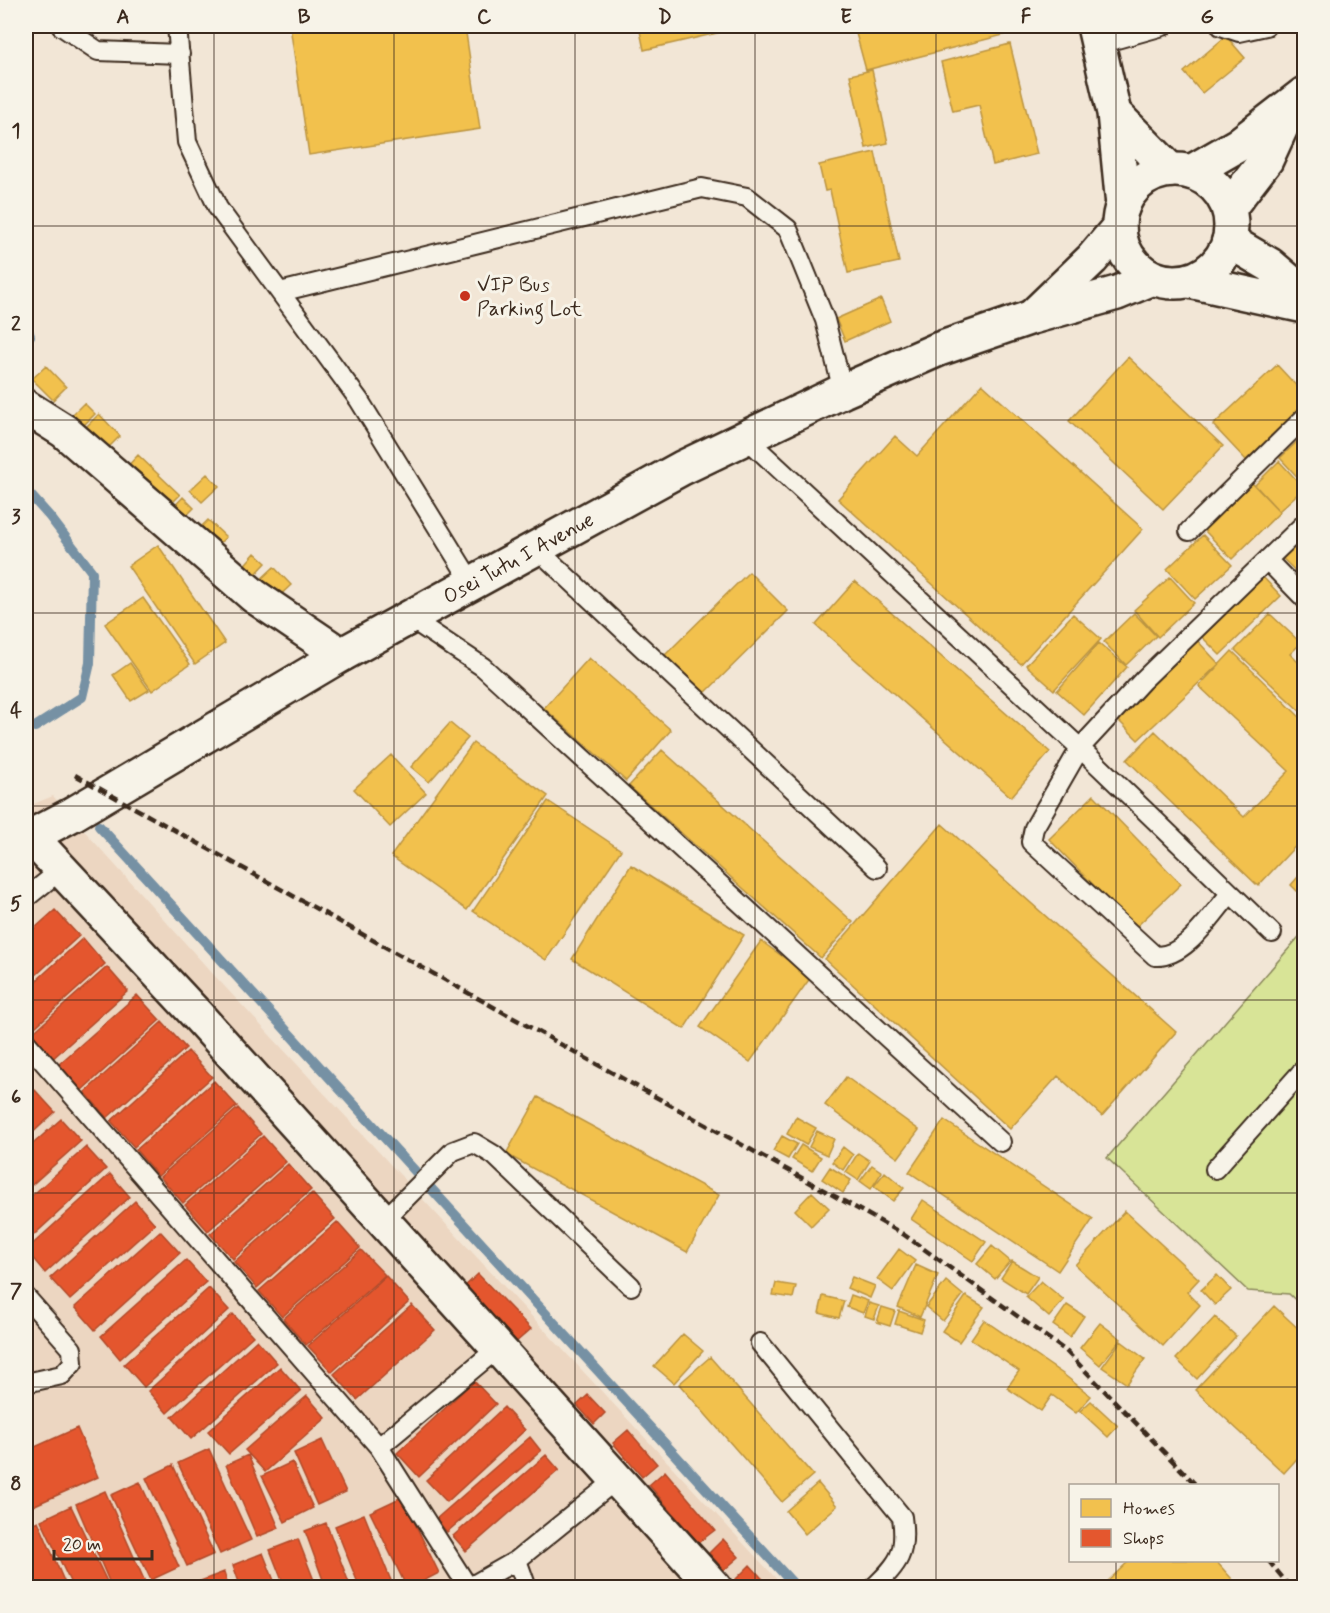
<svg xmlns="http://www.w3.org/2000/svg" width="1330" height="1613" font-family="Mynerve,sans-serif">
	<rect width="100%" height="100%" fill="#f2e6d6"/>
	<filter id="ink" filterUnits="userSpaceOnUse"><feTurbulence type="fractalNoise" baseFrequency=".0167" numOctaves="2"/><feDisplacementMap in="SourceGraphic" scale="12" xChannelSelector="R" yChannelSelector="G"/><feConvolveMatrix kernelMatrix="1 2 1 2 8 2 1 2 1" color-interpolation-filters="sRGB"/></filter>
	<g filter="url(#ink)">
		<path fill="#ecd6c1" d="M 53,796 L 213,974 L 784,1587 L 26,1588 L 26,807 Z"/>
		<path fill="#d8e497" stroke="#8a875a" stroke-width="1.5" d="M 1304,931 L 1304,1308 L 1289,1294 L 1248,1291 L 1107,1158 Z"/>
		<path fill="#f2c14e" stroke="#bb9440" stroke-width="1.5" d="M 290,26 L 465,26 L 480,129 L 309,155 Z
			M 639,26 L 747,26 L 644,50 Z
			M 854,26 L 1022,26 L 1023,30 L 866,70 Z
			M 1226,36 L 1245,58 L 1202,93 L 1184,72 Z
			M 1010,44 L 1037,154 L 993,165 L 979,105 L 953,111 L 941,62 Z
			M 872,70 L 888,143 L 866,148 L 850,75 Z
			M 875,152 L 899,262 L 848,273 L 830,190 L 825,191 L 819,165 Z
			M 881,299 L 890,321 L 845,341 L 836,319 Z
			M 1128,357 L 1223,446 L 1163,509 L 1069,421 Z
			M 1277,365 L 1304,394 L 1304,406 L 1246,460 L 1213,425 Z
			M 46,366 L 66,387 L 53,400 L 32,379 Z
			M 982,384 L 1143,529 L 1021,664 L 838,499 L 895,436 L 917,456 Z
			M 84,403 L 95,414 L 83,426 L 72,415 Z
			M 99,414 L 120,436 L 106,450 L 85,428 Z
			M 1304,435 L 1304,484 L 1280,458 Z
			M 138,455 L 180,495 L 165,510 L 124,470 Z
			M 1279,461 L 1304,488 L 1279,511 L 1255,485 Z
			M 207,474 L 219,486 L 202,502 L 190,490 Z
			M 1252,483 L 1280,512 L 1232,559 L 1204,530 Z
			M 183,497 L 194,508 L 180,522 L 169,512 Z
			M 208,520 L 226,537 L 213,550 L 195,533 Z
			M 1304,530 L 1304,579 L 1280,556 Z
			M 1203,535 L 1232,565 L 1195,599 L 1167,569 Z
			M 158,545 L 225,643 L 195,664 L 128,566 Z
			M 255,553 L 266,563 L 252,578 L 241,569 Z
			M 274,567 L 291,585 L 275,600 L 258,582 Z
			M 749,572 L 788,611 L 702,696 L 663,657 Z
			M 1261,575 L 1281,596 L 1220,655 L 1199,634 Z
			M 1170,577 L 1194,603 L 1158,637 L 1134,610 Z
			M 855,581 L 1050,752 L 1011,797 L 816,625 Z
			M 143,598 L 190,664 L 152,691 L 105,624 Z
			M 1134,613 L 1156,636 L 1126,665 L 1104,642 Z
			M 1073,614 L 1101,639 L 1054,690 L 1026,665 Z
			M 1270,614 L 1301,643 L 1290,654 L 1304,668 L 1304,715 L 1235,650 Z
			M 1194,637 L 1219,664 L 1138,740 L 1115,717 Z
			M 1099,643 L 1127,667 L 1084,715 L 1057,691 Z
			M 1232,651 L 1304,721 L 1304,837 L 1258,886 L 1127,760 L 1155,731 L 1244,817 L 1289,771 L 1199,686 Z
			M 589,658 L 671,730 L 626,781 L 544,708 Z
			M 130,663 L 149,690 L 131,701 L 113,675 Z
			M 450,723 L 468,738 L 429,782 L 411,767 Z
			M 473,743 L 548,796 L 467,910 L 391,856 Z
			M 662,750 L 853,922 L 821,958 L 629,786 Z
			M 391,755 L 426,793 L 390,827 L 354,789 Z
			M 1094,795 L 1181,884 L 1135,928 L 1049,839 Z
			M 548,801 L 621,850 L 546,960 L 473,911 Z
			M 942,824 L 1176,1032 L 1102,1116 L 1058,1076 L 1010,1129 L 825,959 Z
			M 631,865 L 744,935 L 684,1029 L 572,959 Z
			M 1304,870 L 1304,898 L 1291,885 Z
			M 761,941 L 811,977 L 750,1062 L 700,1027 Z
			M 846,1077 L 919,1130 L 898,1158 L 825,1105 Z
			M 538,1097 L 719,1195 L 687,1252 L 506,1154 Z
			M 796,1117 L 816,1128 L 806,1145 L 787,1134 Z
			M 944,1120 L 1093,1219 L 1058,1271 L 909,1172 Z
			M 817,1131 L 834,1139 L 827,1155 L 809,1147 Z
			M 782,1136 L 797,1144 L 788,1159 L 773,1151 Z
			M 801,1145 L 821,1157 L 812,1171 L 792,1159 Z
			M 843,1147 L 853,1155 L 843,1170 L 832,1162 Z
			M 858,1153 L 870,1161 L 858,1180 L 846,1172 Z
			M 872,1165 L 882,1172 L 871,1189 L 860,1181 Z
			M 830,1167 L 851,1180 L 843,1193 L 822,1179 Z
			M 885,1172 L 904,1188 L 893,1201 L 874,1186 Z
			M 812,1192 L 829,1208 L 811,1226 L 795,1210 Z
			M 923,1200 L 986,1242 L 973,1261 L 911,1219 Z
			M 1125,1211 L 1199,1279 L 1187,1292 L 1200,1305 L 1163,1346 L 1075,1265 Z
			M 992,1246 L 1010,1261 L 995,1279 L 977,1264 Z
			M 899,1249 L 915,1261 L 893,1291 L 877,1279 Z
			M 1012,1261 L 1038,1277 L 1026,1294 L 1001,1278 Z
			M 916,1265 L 938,1275 L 920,1317 L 898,1307 Z
			M 1217,1275 L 1231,1290 L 1215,1305 L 1201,1290 Z
			M 852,1277 L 875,1286 L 870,1298 L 847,1288 Z
			M 946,1281 L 963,1295 L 943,1321 L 926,1307 Z
			M 1041,1281 L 1064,1300 L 1049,1317 L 1026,1297 Z
			M 776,1283 L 796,1286 L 793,1298 L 773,1295 Z
			M 851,1295 L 868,1301 L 863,1313 L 847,1307 Z
			M 823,1296 L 844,1301 L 839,1318 L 819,1313 Z
			M 966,1296 L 984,1307 L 959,1342 L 942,1331 Z
			M 869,1303 L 879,1306 L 874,1319 L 865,1316 Z
			M 1067,1305 L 1084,1316 L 1070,1337 L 1053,1325 Z
			M 1274,1306 L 1304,1334 L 1304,1451 L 1284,1473 L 1195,1390 Z
			M 882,1307 L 895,1311 L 890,1326 L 877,1322 Z
			M 899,1311 L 924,1320 L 920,1332 L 895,1324 Z
			M 1215,1317 L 1236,1336 L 1197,1379 L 1176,1359 Z
			M 984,1320 L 1063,1374 L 1091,1396 L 1076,1413 L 1052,1395 L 1041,1411 L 1007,1388 L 1019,1371 L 971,1339 Z
			M 1100,1323 L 1121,1339 L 1100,1365 L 1080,1348 Z
			M 683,1334 L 703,1351 L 674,1383 L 654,1366 Z
			M 1121,1341 L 1145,1359 L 1127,1384 L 1102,1367 Z
			M 710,1357 L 813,1475 L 782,1502 L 679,1384 Z
			M 1091,1401 L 1118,1426 L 1108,1437 L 1080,1411 Z
			M 818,1483 L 837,1506 L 805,1534 L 786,1511 Z
			M 1130,1560 L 1215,1560 L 1240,1588 L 1113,1588 L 1108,1581 Z"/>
		<path fill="#e4572e" stroke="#b14a29" stroke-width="1.5" d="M 55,910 L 79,936 L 26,984 L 26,936 Z
			M 83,938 L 105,964 L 26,1035 L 26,990 Z
			M 107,967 L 128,991 L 50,1061 L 28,1037 Z
			M 137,995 L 160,1020 L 82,1090 L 59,1064 Z
			M 162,1022 L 186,1048 L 107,1118 L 85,1092 Z
			M 188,1051 L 212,1077 L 134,1147 L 111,1121 Z
			M 214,1081 L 237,1106 L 158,1176 L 136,1150 Z
			M 35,1090 L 55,1112 L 26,1139 L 26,1099 Z
			M 238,1108 L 261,1134 L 183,1203 L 160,1177 Z
			M 61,1119 L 81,1141 L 26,1190 L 26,1150 Z
			M 263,1136 L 286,1162 L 208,1231 L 185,1205 Z
			M 86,1147 L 106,1169 L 26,1242 L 26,1201 Z
			M 288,1164 L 311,1190 L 233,1259 L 210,1234 Z
			M 110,1174 L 130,1197 L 45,1273 L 26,1250 Z
			M 312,1193 L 335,1219 L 257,1288 L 234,1262 Z
			M 135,1201 L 155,1224 L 70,1300 L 50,1278 Z
			M 337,1222 L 360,1248 L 282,1317 L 259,1291 Z
			M 160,1231 L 180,1253 L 95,1330 L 75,1307 Z
			M 361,1250 L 385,1275 L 306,1345 L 283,1319 Z
			M 186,1260 L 206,1282 L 120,1359 L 101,1336 Z
			M 478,1274 L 531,1329 L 514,1344 L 462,1289 Z
			M 386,1276 L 409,1302 L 332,1372 L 308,1346 Z
			M 209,1288 L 229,1310 L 144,1387 L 124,1364 Z
			M 412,1305 L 435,1330 L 357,1400 L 334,1374 Z
			M 233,1314 L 253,1336 L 167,1413 L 148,1391 Z
			M 257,1340 L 277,1363 L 191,1439 L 172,1417 Z
			M 280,1367 L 301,1391 L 229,1454 L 208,1431 Z
			M 474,1381 L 496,1404 L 419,1477 L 397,1453 Z
			M 588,1395 L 605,1413 L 594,1424 L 577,1405 Z
			M 307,1396 L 326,1418 L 265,1472 L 245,1450 Z
			M 504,1407 L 525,1430 L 447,1502 L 426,1480 Z
			M 77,1428 L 98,1477 L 26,1509 L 26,1451 Z
			M 628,1430 L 657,1464 L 642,1477 L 613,1443 Z
			M 530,1437 L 541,1451 L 447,1532 L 436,1519 Z
			M 322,1440 L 346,1492 L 317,1505 L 294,1453 Z
			M 209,1449 L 251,1540 L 220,1554 L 178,1463 Z
			M 248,1455 L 279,1528 L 257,1537 L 226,1465 Z
			M 546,1455 L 559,1470 L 466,1551 L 453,1536 Z
			M 292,1462 L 313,1508 L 285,1522 L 262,1476 Z
			M 173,1465 L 214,1554 L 187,1566 L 146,1478 Z
			M 665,1471 L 715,1530 L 698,1543 L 649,1485 Z
			M 140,1482 L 179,1567 L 151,1580 L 111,1495 Z
			M 105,1491 L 145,1582 L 133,1588 L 112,1588 L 76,1504 Z
			M 402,1497 L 439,1573 L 410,1588 L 407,1588 L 370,1512 Z
			M 71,1506 L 110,1588 L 73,1588 L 41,1520 Z
			M 364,1514 L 394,1588 L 360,1588 L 335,1526 Z
			M 38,1521 L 67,1588 L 31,1588 L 26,1576 L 26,1526 Z
			M 326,1523 L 351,1588 L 326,1588 L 305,1531 Z
			M 298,1539 L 317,1588 L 285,1588 L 270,1550 Z
			M 723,1539 L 739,1557 L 724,1570 L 709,1553 Z
			M 263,1553 L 277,1588 L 241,1588 L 233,1565 Z
			M 750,1565 L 771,1588 L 740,1588 L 734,1581 Z
			M 224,1572 L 229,1588 L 200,1588 L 198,1582 Z"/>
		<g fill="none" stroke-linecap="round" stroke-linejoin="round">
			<path stroke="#7691a4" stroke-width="10" d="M 26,325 L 30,336
				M 26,490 L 50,517 L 92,572 L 90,663 L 82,697 L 35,727
				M 99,826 L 797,1588"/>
			<defs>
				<path id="lane" d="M 61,26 L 98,51 L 180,54
					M 177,26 L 187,142 L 218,208 L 359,400 L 472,583
					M 1221,26 L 1239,32 L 1266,26
					M 1099,44 L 1163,26
					M 280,292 L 702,188 L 747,197 L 788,229 L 825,320 L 843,391
					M 746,438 L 1080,748 L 1272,933
					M 1189,531 L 1304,418
					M 536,548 L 877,868
					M 1267,560 L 1304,598
					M 410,618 L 483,667 L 1001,1142
					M 1230,894 C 1211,915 1186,958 1155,956 L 1031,842 L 1034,828 L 1080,748 L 1143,680 L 1304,524
					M 26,898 L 62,869
					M 26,1042 L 379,1447 L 468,1587
					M 1215,1169 L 1304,1069
					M 383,1221 L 453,1151 L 474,1143 L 494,1155 L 631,1286
					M 26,1297 L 72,1349 L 73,1363 L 62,1375 L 26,1383
					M 760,1343 L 902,1517 C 907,1554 899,1563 873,1588
					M 379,1447 L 498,1348
					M 517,1560 L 527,1588
					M 468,1588 L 517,1560 L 617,1479"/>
				<path id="street" d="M 1094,26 L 1114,113 L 1123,206
					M 1114,113 L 1170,170
					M 1229,241 L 1270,265 L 1304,294
					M 1189,281 L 1304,306
					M 26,407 L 64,431 L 254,596 L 341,655
					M 31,837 L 197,1015 L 715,1588"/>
				<g id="secondary">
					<circle cx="1175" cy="226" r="56"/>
					<path d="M 1191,172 L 1238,145 L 1304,94"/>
					<path d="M 1229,208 L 1266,160 L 1290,108"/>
					<path d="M 1035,314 L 1092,259 L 1119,227"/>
					<path id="s1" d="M 26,839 L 73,814 L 341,655 L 682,468 L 843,391 L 939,349 L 1032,317 L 1117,293 L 1153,278"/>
				</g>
			</defs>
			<use href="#lane" stroke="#3b2a1e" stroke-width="22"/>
			<use href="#street" stroke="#3b2a1e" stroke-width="38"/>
			<use href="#secondary" stroke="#3b2a1e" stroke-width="38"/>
			<use href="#lane" stroke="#f7f3e8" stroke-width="18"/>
			<use href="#street" stroke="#f7f3e8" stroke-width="33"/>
			<use href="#secondary" stroke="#f7f3e8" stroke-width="33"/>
			<path stroke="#3b2a1e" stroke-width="4.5" stroke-dasharray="9 4.5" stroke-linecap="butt" d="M 75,775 L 903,1234 L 1066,1351 L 1197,1486
				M 1268,1560 L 1291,1588"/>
		</g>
	</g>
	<path fill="none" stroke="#3b2a1e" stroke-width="1.5" stroke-opacity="0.55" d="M 214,26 L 214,1588M 394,26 L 394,1588M 575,26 L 575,1588M 755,26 L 755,1588M 936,26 L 936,1588M 1116,26 L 1116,1486M 26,226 L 1304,226M 26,420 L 1304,420M 26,613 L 1304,613M 26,806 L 1304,806M 26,1000 L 1304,1000M 26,1193 L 1304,1193M 26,1387 L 1304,1387M 1116,1560 L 1116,1588"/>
	<circle fill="#c8321e" stroke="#f7f3e8" stroke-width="2" cx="465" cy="296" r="6"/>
	<g text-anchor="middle" stroke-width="6" stroke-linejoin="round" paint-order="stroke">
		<g font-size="21" fill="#3b2a1e" stroke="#f7f3e8" text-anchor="start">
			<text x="477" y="291">VIP Bus<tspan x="477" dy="24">Parking Lot</tspan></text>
		</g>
		<g font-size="21" fill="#3b2a1e" stroke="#f7f3e8">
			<text dy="7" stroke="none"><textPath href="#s1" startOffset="567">Osei Tutu I Avenue</textPath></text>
		</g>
	</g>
	<rect width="1330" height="1613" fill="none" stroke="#f7f3e8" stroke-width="66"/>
	<rect x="1069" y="1484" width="210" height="78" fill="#f7f3e8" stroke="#aca397" stroke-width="1.5"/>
	<rect x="1081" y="1499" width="30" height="18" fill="#f2c14e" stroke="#aca397" stroke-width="1.5"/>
	<text x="1123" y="1514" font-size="18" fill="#3b2a1e">Homes</text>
	<rect x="1081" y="1529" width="30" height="18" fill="#e4572e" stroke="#aca397" stroke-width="1.5"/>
	<text x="1123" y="1544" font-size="18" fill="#3b2a1e">Shops</text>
	<path d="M54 1550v9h98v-9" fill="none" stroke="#3b2a1e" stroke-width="3"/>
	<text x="63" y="1550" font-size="18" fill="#3b2a1e" stroke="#f7f3e8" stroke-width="4.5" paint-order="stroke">20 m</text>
	<rect x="33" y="33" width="1264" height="1547" fill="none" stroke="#3b2a1e" stroke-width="2"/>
	<g font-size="20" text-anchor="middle" font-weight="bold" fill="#3b2a1e">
		<text x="123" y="23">A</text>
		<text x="304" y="23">B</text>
		<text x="484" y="23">C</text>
		<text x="665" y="23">D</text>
		<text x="846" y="23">E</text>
		<text x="1026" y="23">F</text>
		<text x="1207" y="23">G</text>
		<text x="16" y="137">1</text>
		<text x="16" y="330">2</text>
		<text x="16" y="523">3</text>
		<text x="16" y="717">4</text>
		<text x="16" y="910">5</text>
		<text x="16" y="1103">6</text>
		<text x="16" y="1297">7</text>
		<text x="16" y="1490">8</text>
	</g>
</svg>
